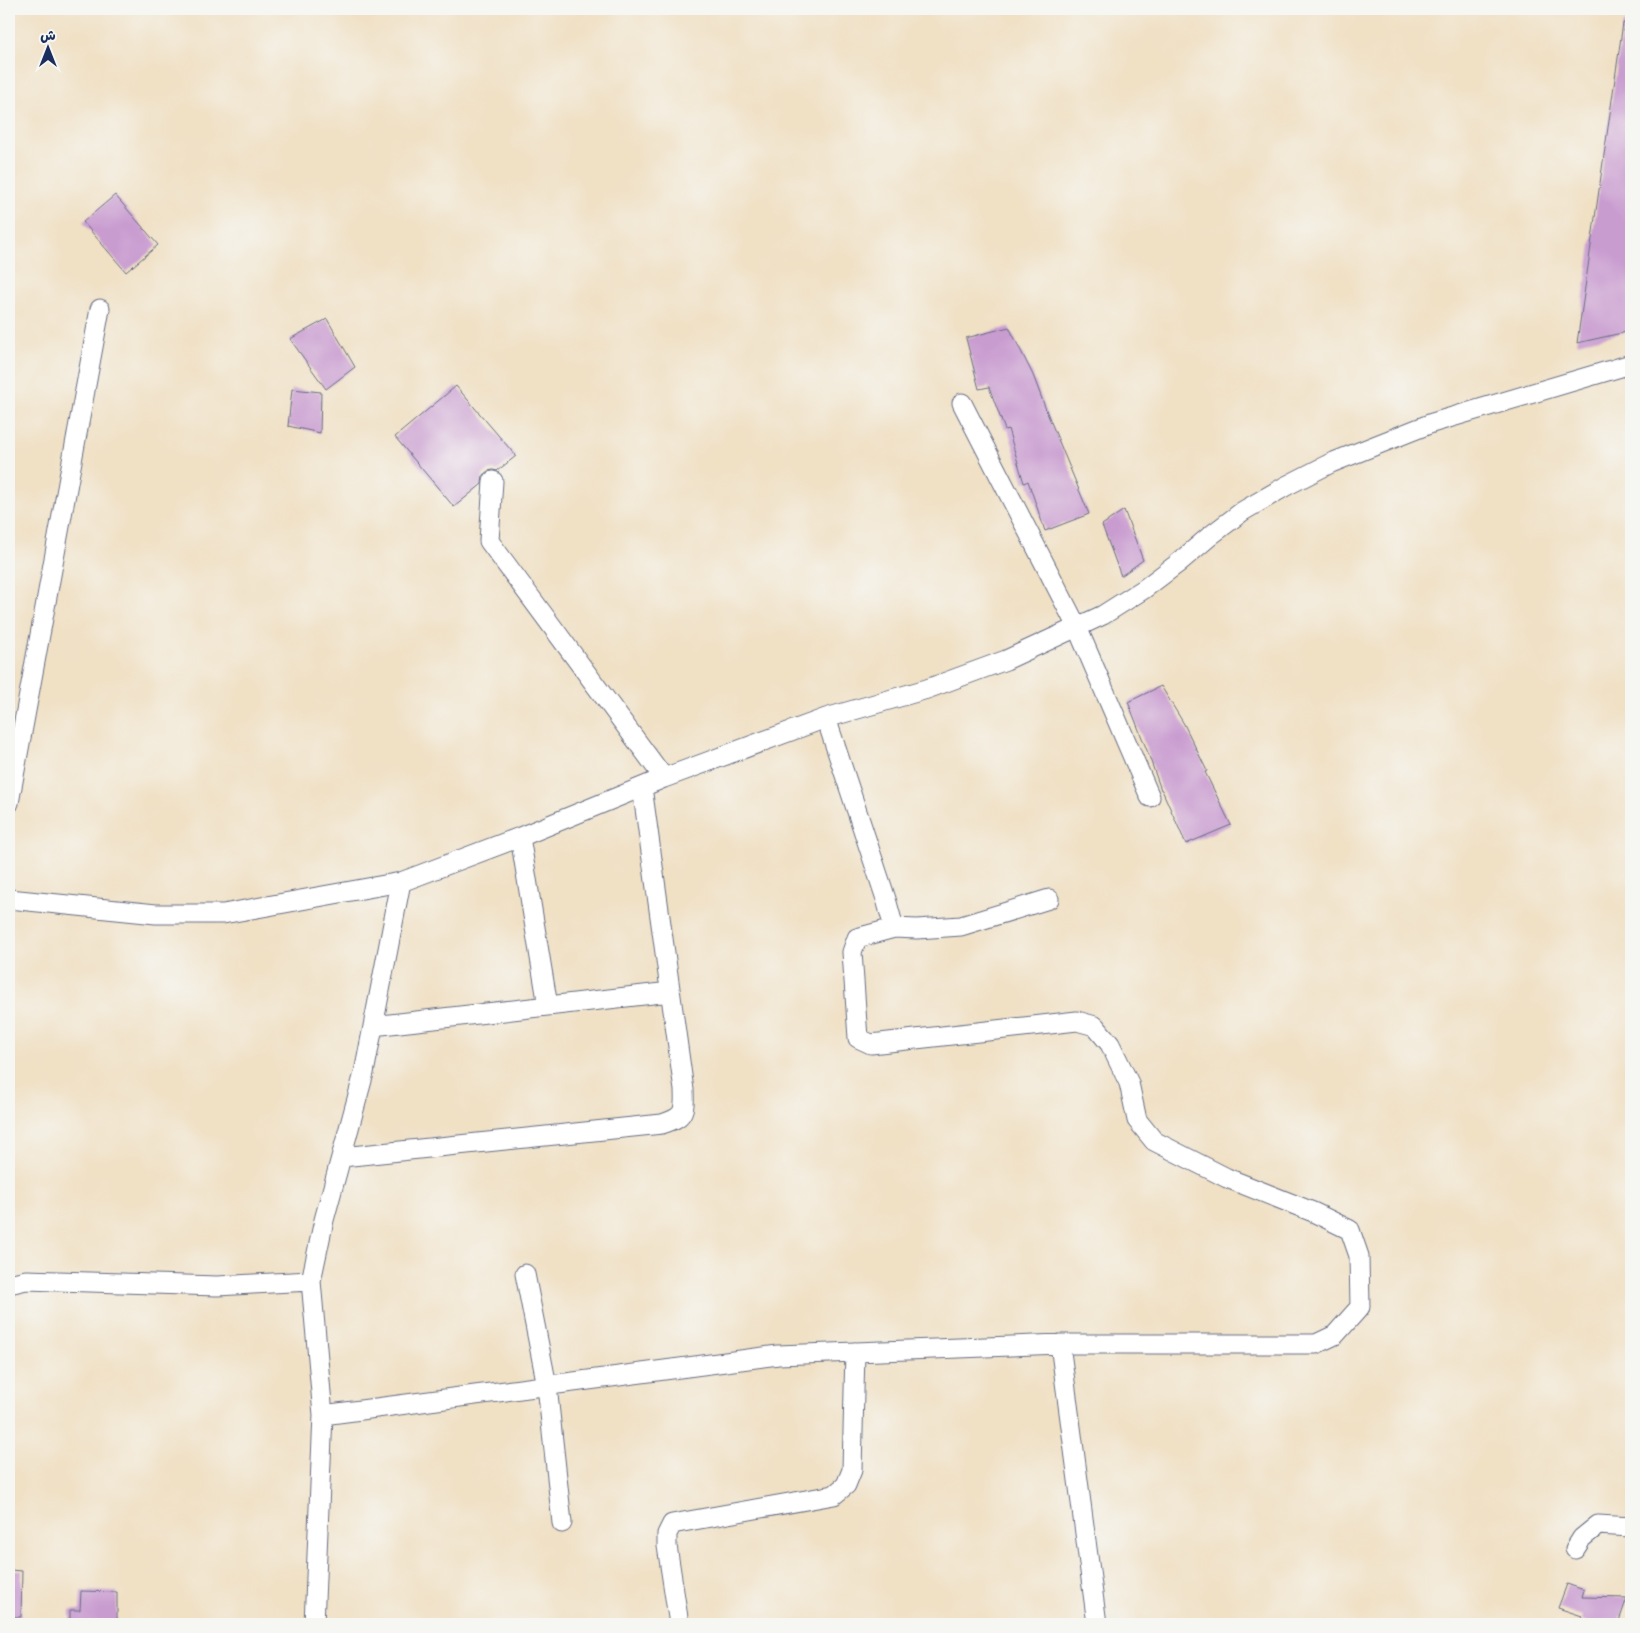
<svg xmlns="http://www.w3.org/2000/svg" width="1640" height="1633" font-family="Itim,'Playpen Sans Arabic',sans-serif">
	<rect width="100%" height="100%" fill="#f6f6f2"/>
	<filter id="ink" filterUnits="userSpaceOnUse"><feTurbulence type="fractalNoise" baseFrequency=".02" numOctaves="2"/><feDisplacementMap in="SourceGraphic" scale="10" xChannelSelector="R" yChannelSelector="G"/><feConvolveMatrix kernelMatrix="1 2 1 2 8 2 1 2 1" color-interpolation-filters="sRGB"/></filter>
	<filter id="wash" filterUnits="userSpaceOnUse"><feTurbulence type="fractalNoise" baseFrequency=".0096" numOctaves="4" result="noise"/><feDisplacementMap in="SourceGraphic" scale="20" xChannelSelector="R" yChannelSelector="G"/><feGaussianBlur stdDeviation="1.12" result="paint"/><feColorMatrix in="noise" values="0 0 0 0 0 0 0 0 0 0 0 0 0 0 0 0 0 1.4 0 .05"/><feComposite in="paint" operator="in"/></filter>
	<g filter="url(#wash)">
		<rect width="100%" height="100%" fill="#f0e0c4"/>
		<g id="blocks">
			<path fill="#c99cd0" d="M 1623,23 L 1631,24 L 1631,331 L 1577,343 Z
				M 115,195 L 158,245 L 126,272 L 83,222 Z
				M 327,319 L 355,367 L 326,389 L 290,339 Z
				M 1009,327 L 1033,375 L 1048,415 L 1089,514 L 1045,531 L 1028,481 L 1024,483 L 1008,429 L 1005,430 L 989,387 L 979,389 L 966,338 Z
				M 456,386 L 516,456 L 497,471 L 493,470 L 488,471 L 483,475 L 482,484 L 454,507 L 395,437 Z
				M 292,389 L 321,392 L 320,433 L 288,426 Z
				M 1124,510 L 1143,560 L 1121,576 L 1102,525 Z
				M 1161,686 L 1184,724 L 1207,771 L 1205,772 L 1231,825 L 1186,844 L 1162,790 L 1161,790 L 1148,753 L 1128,702 Z
				M 9,1570 L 22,1571 L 21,1617 L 9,1617 Z
				M 1567,1584 L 1584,1590 L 1582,1597 L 1627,1598 L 1618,1624 L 1594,1624 L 1581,1620 L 1582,1616 L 1558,1608 Z
				M 81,1591 L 117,1592 L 117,1624 L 70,1624 L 70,1610 L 80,1610 Z"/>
		</g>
	</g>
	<g filter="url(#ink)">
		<use href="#blocks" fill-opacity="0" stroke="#666d82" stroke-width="1"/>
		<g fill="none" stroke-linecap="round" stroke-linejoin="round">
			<defs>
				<path id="minor" d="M 962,403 L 1077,627 L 1150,797
					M 493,481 L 489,541 L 664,778
					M 826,718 L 886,899 L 894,928 L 917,929 L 961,926 L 1049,899
					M 9,803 L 100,309
					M 520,837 L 548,1006
					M 9,899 L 156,914 L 223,914 L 401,882 L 520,837 L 664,778 L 826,718 L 927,689 L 1006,660 L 1103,615 L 1144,589 L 1177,564 L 1210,536 L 1243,511 L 1286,486 L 1331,463 L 1432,423 L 1631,364
					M 373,1026 L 670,992
					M 342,1157 L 662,1124 C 684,1117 685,1113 684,1090 L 642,787
					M 525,1274 L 547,1386 L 562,1523
					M 311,1281 L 323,1415 L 314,1624
					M 9,1284 L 26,1280 L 217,1286 L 311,1281 L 324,1220 L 364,1073 L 401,882
					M 1060,1344 L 1097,1624
					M 323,1415 L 778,1355 L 1060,1344 L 1316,1344 L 1335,1335 L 1360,1307 L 1359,1256 L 1350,1230 L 1313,1212 L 1227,1178 L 1154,1141 L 1137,1120 L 1129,1083 L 1110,1044 L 1095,1026 L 1077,1021 L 871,1044 L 858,1038 L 852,952 L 857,938 L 894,928
					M 1575,1549 L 1582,1538 L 1598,1525 L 1631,1527
					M 679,1624 L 667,1546 L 667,1534 L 672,1524 L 834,1495 L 846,1485 L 852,1470 L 855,1352"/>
			</defs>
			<use href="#minor" stroke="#666d82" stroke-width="21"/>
			<use href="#minor" stroke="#fff" stroke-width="19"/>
		</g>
	</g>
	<rect width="1640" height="1633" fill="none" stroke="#f6f6f2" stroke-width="30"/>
	<g transform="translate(48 48)" stroke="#f6f6f2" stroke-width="4" paint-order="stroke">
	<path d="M0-4L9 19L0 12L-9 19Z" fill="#1b2f5e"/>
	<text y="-8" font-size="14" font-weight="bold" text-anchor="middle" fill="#1b2f5e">ش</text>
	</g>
</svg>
